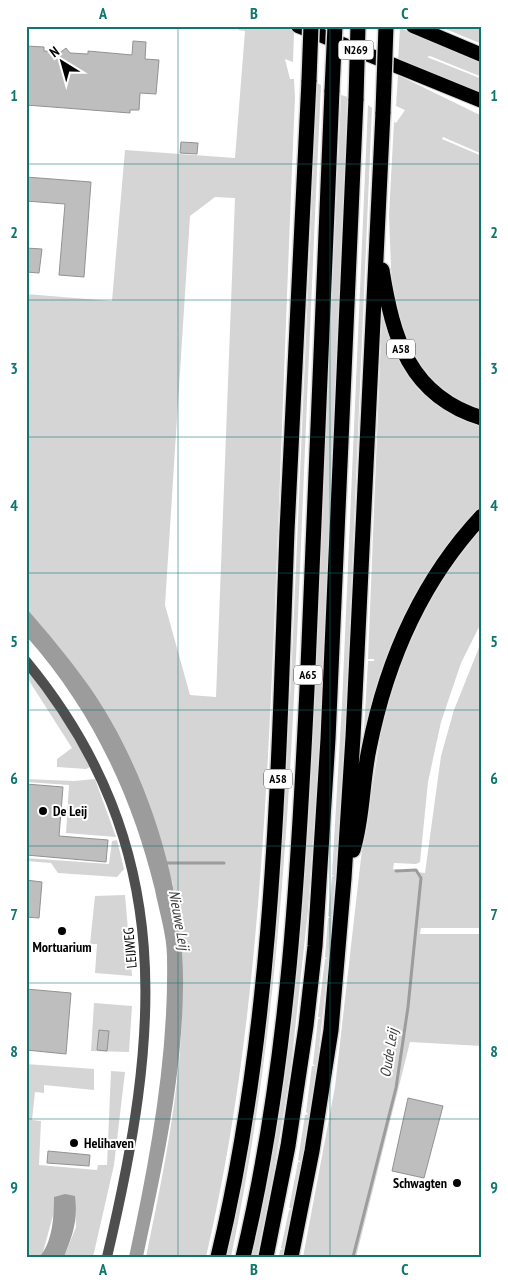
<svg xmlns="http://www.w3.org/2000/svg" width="508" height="1283" font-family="'PT Sans Narrow',sans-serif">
	<rect width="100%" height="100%" fill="#fff"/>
	<path fill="#d5d5d5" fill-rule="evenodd" d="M 239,26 L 285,26 L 294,31 L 293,62 L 285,59 L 290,79 L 294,79 L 295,97 C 287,282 281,467 273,652 C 264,855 252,1059 206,1257 L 146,1257 C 165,1165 185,1069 182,975 C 182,943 177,912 172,880 L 171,882 L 159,838 L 139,779 L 115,730 L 86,682 L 26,608 L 26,294 L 112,301 L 125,150 L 235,158 L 245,31 L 238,30 ZM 215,197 L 235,198 L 216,697 L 190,695 L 165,605 L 190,216 Z
		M 438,26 L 482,26 L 482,44 Z
		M 400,28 L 482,62 L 482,77 L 430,56 L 427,57 L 482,79 L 482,94 L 398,61 Z
		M 398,75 L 482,116 L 482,154 L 443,137 L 442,139 L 482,156 L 482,412 L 442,391 L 428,378 L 409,351 L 394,300 L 391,268 L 389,215 L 394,122 L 396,123 L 405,110 L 396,106 Z
		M 317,83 L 321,85 C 313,255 306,424 299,593 C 289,816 277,1038 231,1257 L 225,1257 L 279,881 L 291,681 Z
		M 341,95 L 348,97 L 346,144 L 321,727 L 308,910 L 291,1067 L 274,1172 L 257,1257 L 251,1257 L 260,1212 L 303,891 L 308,821 Z
		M 368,105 L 372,108 L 346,712 L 334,912 L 315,1085 L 302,1169 L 284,1257 L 279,1257 L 280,1250 L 283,1249 L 281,1248 L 289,1210 L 292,1209 L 289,1208 L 298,1162 L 301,1162 L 298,1160 L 305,1115 L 308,1114 L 306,1112 L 312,1066 L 315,1066 L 313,1064 L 318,1019 L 321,1018 L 318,1017 L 325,959 L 327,959 L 325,957 L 328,918 L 331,918 L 328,916 L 332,877 L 334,875 L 332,875 L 342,704 Z
		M 382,312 L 395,348 L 482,424 L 482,510 L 439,564 L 363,748 L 368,661 L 374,661 L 374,659 L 368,659 Z
		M 482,528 L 482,621 L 461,663 L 441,722 L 428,782 L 420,862 L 416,864 L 394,863 L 393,869 L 425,873 L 441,756 L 454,710 L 482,640 L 482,928 L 421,928 L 420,934 L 482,934 L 482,1046 L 410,1042 L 356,1257 L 303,1257 L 335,1087 L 361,858 L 383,720 L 401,662 L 426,608 L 451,567 Z
		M 26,669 L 57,707 L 90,767 L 86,769 L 57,767 L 57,759 L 72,748 L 26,676 Z
		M 26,779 L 74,781 L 95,779 L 116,837 L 66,833 L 69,785 L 26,782 Z
		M 117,840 L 124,869 L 117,877 L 58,873 L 51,863 L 26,861 L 26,858 L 109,864 L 112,841 Z
		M 125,895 L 132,976 L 95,973 L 97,944 L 90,944 L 95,896 Z
		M 94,1003 L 132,1006 L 129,1052 L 91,1051 Z
		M 26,1064 L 94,1069 L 94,1090 L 44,1085 L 44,1093 L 35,1092 L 32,1120 L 41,1121 L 39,1165 L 97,1170 L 98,1165 L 107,1165 L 111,1071 L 125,1072 L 114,1165 L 93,1257 L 64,1257 L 76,1227 L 75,1196 L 54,1197 L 54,1212 L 43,1252 L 39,1257 L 26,1257 L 26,1137 L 29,1084 L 26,1083 Z"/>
	<path fill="#9c9c9c" d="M 26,608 C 47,632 68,657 86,682 C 145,764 185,886 183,988 C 182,1079 162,1168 143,1257 L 129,1257 C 150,1159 169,1058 167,957 C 167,935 159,911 155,890 C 132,795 91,709 26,636 Z
		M 65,1194 L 75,1196 C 78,1221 73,1234 64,1257 L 39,1257 C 53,1243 54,1215 54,1197 Z"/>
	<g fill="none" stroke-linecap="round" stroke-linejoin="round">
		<path stroke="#9c9c9c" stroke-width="3" d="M 163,863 L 224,863
			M 353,1257 L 396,1088 L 408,1007 L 421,878 L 416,870 L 396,871"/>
	</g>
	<path fill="#bebebe" stroke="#929292" d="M 133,41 L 146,42 L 145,59 L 159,60 L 156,94 L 140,93 L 139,110 L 130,110 L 130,113 L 26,105 L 26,46 L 44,47 L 44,51 L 61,52 L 66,48 L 70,53 L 88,54 L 88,51 L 132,55 Z
		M 181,142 L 198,143 L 197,154 L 180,153 Z
		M 26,177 L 91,182 L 84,277 L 59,275 L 65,204 L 26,201 Z
		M 26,248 L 42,249 L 39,273 L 26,272 Z
		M 26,784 L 63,787 L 59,836 L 108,840 L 106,862 L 26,855 Z
		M 26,880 L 42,882 L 39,918 L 26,917 Z
		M 26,989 L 71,993 L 66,1054 L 26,1050 Z
		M 99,1030 L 109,1031 L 107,1051 L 97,1050 Z
		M 408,1098 L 443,1106 L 424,1178 L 392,1171 Z
		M 48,1151 L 90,1155 L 89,1166 L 47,1163 Z"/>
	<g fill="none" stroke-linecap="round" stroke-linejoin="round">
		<defs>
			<path id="trunk" d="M 298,26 L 482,101
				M 413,26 L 482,55"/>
			<path id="motorway" d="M 382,270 C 393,338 409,396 482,418
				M 353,850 C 363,818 362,782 369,749 C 386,663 421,581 482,516
				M 218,1257 C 275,1020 278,773 287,531 C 293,381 302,231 309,80
				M 243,1257 C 289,1064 299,864 308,667 C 317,474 325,282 332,90
				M 266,1257 L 288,1146 L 306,1026 L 315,946 L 328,739 L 356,99
				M 291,1257 L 312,1151 L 331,1030 L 344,878 L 353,737 L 383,112"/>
		</defs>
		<use href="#trunk" stroke="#dbdbdb" stroke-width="16"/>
		<use href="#motorway" stroke="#dbdbdb" stroke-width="18"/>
		<path stroke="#4e4e4e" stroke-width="10" d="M 26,661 C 180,848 159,1037 107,1257"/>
		<use href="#trunk" stroke="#000" stroke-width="14"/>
		<use href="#motorway" stroke="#000" stroke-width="15"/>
		<defs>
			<path id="motorway-bridge" d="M 309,80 L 311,26
				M 332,90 L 335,26
				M 356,99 L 358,26
				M 383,112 L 386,26"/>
		</defs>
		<use href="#motorway-bridge" stroke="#dbdbdb" stroke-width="18" stroke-linecap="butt"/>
		<use href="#motorway-bridge" stroke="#000" stroke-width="15"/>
	</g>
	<path fill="none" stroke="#0f766e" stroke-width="1" stroke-opacity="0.55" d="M 178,26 L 178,1257M 330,26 L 330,1257M 26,164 L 482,164M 26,300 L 482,300M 26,437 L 482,437M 26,573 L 482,573M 26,710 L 482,710M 26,846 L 482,846M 26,983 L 482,983M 26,1119 L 482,1119"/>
	<g fill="#000" stroke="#fff" stroke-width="2">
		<circle cx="43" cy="811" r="5"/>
		<circle cx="62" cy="931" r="5"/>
		<circle cx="74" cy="1143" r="5"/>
		<circle cx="457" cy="1183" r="5"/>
	</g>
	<g text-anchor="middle" stroke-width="4" stroke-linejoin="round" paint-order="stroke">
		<g fill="#fff" stroke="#4c4c4c" stroke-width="1">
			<rect x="338.5" y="40.5" width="35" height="19" rx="4"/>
			<rect x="387" y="339.5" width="28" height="19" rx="4"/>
			<rect x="294" y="665.5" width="28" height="19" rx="4"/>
			<rect x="264" y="769.5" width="28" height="19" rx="4"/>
		</g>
		<g font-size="12" font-weight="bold" fill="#000">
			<text x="356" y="54">N269</text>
			<text x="401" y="353">A58</text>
			<text x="308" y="679">A65</text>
			<text x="278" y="783">A58</text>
		</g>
		<g font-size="14" font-weight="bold" fill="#000" stroke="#fff" text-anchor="start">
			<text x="53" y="816">De Leij</text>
			<text x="62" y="952" text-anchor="middle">Mortuarium</text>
			<text x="84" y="1148">Helihaven</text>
			<text x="447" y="1188" text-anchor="end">Schwagten</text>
		</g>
		<g font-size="14" fill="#000" stroke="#fff">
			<text transform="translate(130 948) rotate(-95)" y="5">LEIJWEG</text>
		</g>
		<g font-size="15" font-style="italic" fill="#3d3d3d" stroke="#fff">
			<text transform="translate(179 920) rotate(80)" y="5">Nieuwe Leij</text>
			<text transform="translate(389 1053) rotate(-81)" y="5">Oude Leij</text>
		</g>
	</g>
	<rect width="508" height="1283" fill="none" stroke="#ffffff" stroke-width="55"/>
	<g transform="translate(62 62) rotate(323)" stroke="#ffffff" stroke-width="4" paint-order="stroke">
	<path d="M0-4L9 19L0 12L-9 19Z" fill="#000000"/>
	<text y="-8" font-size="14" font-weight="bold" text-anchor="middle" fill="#000000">N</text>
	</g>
	<rect x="28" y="28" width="452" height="1228" fill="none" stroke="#0f766e" stroke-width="2"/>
	<g font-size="16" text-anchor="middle" font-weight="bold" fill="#0f766e">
		<text x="103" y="19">A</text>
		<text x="254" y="19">B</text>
		<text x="405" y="19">C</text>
		<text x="14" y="101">1</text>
		<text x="494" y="101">1</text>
		<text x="14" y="238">2</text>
		<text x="494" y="238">2</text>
		<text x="14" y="374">3</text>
		<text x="494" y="374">3</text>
		<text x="14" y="511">4</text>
		<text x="494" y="511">4</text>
		<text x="14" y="647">5</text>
		<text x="494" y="647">5</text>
		<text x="14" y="784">6</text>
		<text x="494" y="784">6</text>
		<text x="14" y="920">7</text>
		<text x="494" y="920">7</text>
		<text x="14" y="1057">8</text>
		<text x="494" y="1057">8</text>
		<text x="14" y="1193">9</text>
		<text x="494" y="1193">9</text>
		<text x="103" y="1275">A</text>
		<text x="254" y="1275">B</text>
		<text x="405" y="1275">C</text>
	</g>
</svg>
